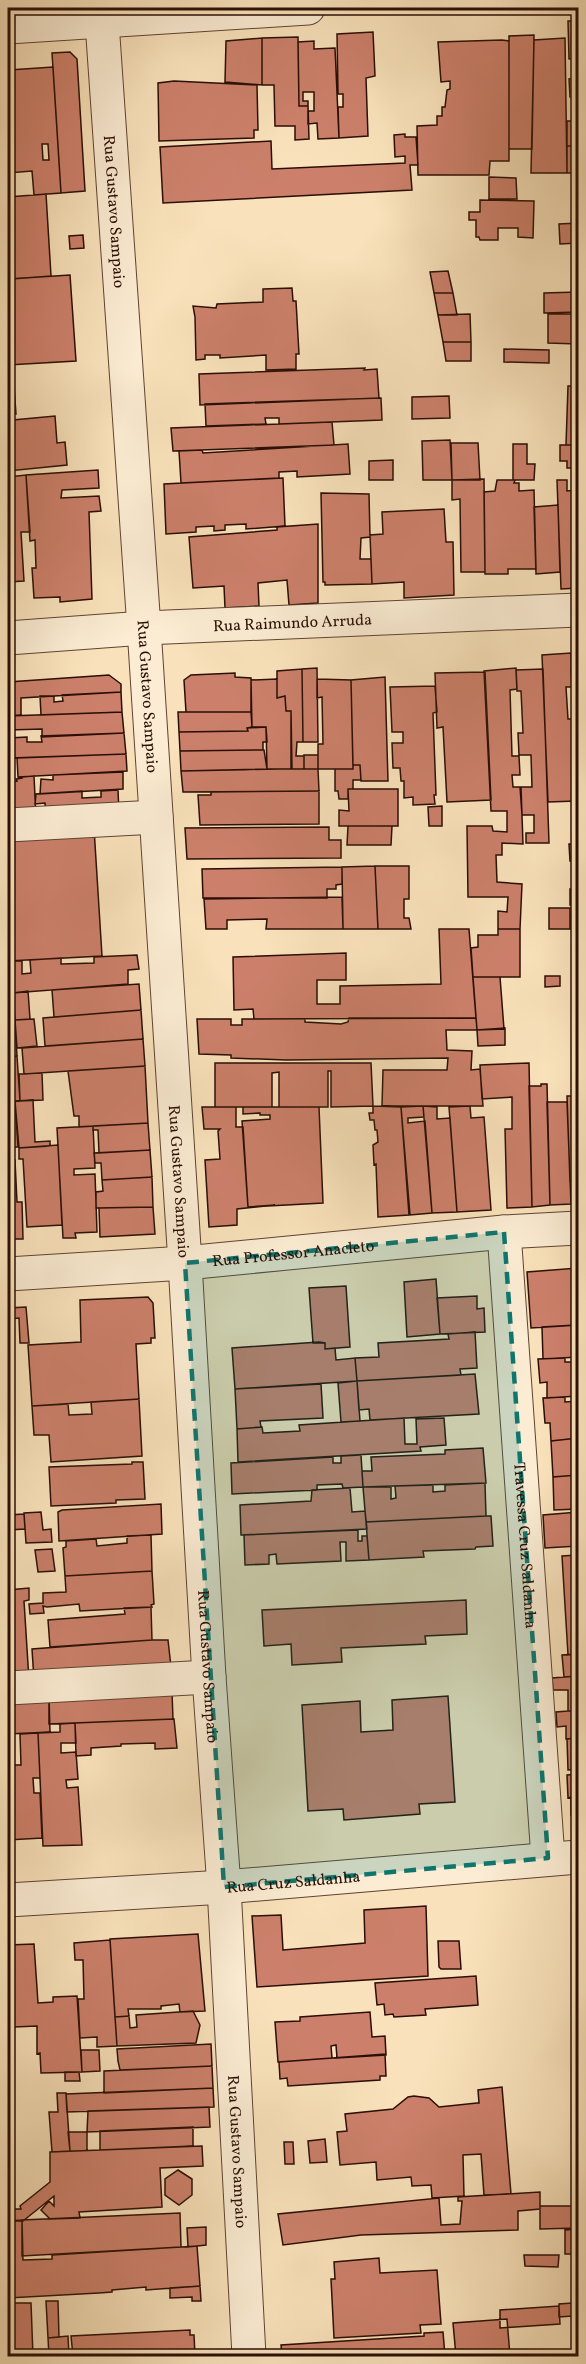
<svg xmlns="http://www.w3.org/2000/svg" width="586" height="2364" font-family="Vollkorn,serif">
	<rect width="100%" height="100%" fill="#f9e2bb"/>
	<filter id="stains"><feTurbulence type="fractalNoise" baseFrequency=".00333" numOctaves="4"/><feColorMatrix values="0 0 0 0 .2 0 0 0 0 .09 0 0 0 0 .02 0 0 0 .5 -.17"/></filter>
	<radialGradient id="worn" r=".72"><stop offset=".6" stop-color="#630" stop-opacity="0"/><stop offset="1" stop-color="#630" stop-opacity=".3"/></radialGradient>
	<path fill="#cc806b" stroke="#2a0e05" stroke-width="1.5" fill-rule="evenodd" d="M 568,21 L 578,21 L 578,58 L 569,59 Z
		M 373,32 L 375,76 L 366,78 L 368,136 L 339,138 L 338,107 L 343,107 L 343,94 L 338,94 L 337,34 Z
		M 534,35 L 532,149 L 509,149 L 509,36 Z
		M 298,37 L 299,106 L 308,106 L 309,139 L 295,140 L 295,126 L 275,126 L 274,85 L 262,85 L 262,38 Z
		M 262,38 L 262,85 L 225,82 L 226,41 Z
		M 565,38 L 567,173 L 531,173 L 534,40 Z
		M 502,40 L 509,41 L 509,161 L 490,161 L 489,175 L 418,175 L 417,126 L 437,125 L 437,116 L 442,116 L 442,107 L 445,107 L 447,90 L 450,89 L 450,81 L 441,82 L 438,42 Z
		M 314,41 L 314,49 L 335,48 L 339,138 L 318,139 L 317,123 L 308,124 L 308,111 L 314,111 L 314,92 L 303,92 L 303,101 L 308,101 L 308,106 L 299,106 L 298,42 Z
		M 70,52 L 77,59 L 85,191 L 61,193 L 52,53 Z
		M 53,67 L 61,193 L 34,195 L 32,171 L 8,173 L 9,70 ZM 42,144 L 48,144 L 49,160 L 43,160 Z
		M 578,78 L 578,97 L 570,97 L 569,79 Z
		M 174,81 L 257,85 L 258,130 L 254,130 L 254,138 L 159,141 L 158,83 Z
		M 567,121 L 578,121 L 578,146 L 567,146 Z
		M 405,134 L 405,137 L 416,137 L 418,165 L 410,165 L 412,190 L 163,203 L 160,147 L 271,141 L 272,169 L 405,163 L 405,156 L 395,157 L 394,135 Z
		M 567,146 L 578,146 L 578,173 L 567,173 Z
		M 489,177 L 516,178 L 517,199 L 489,199 Z
		M 46,194 L 51,276 L 12,279 L 11,269 L 8,269 L 8,197 Z
		M 480,200 L 534,201 L 533,238 L 518,237 L 518,228 L 498,228 L 498,240 L 480,240 L 479,237 L 476,237 L 476,220 L 469,220 L 469,212 L 480,212 Z
		M 578,223 L 578,243 L 560,244 L 559,224 Z
		M 83,235 L 84,248 L 70,249 L 69,236 Z
		M 448,271 L 453,293 L 434,293 L 430,272 Z
		M 70,275 L 76,361 L 8,365 L 8,279 Z
		M 292,288 L 293,301 L 296,301 L 299,354 L 296,354 L 296,369 L 266,370 L 266,355 L 220,358 L 220,355 L 205,355 L 205,359 L 196,360 L 195,317 L 193,306 L 216,308 L 217,304 L 263,302 L 263,289 Z
		M 578,292 L 578,312 L 544,313 L 544,293 Z
		M 434,293 L 453,293 L 457,315 L 438,315 Z
		M 470,314 L 471,342 L 443,342 L 438,315 Z
		M 548,314 L 578,314 L 578,344 L 548,343 Z
		M 443,342 L 471,342 L 471,361 L 446,361 Z
		M 504,349 L 549,350 L 549,363 L 504,362 Z
		M 365,368 L 364,370 L 377,369 L 379,398 L 200,405 L 199,374 Z
		M 8,371 L 13,371 L 16,414 L 8,414 Z
		M 568,386 L 578,386 L 578,445 L 566,445 Z
		M 449,396 L 450,418 L 412,419 L 412,397 Z
		M 381,398 L 382,420 L 279,424 L 279,418 L 265,418 L 266,424 L 206,426 L 205,404 Z
		M 55,416 L 57,443 L 65,442 L 67,465 L 8,471 L 8,428 L 14,427 L 13,420 Z
		M 332,422 L 334,445 L 173,451 L 171,428 Z
		M 450,440 L 452,480 L 423,480 L 422,441 Z
		M 451,443 L 478,443 L 480,480 L 452,480 Z
		M 348,444 L 350,474 L 297,477 L 297,471 L 279,472 L 279,478 L 181,483 L 179,451 L 202,450 L 203,453 Z
		M 513,444 L 527,444 L 527,464 L 535,464 L 534,480 L 513,480 Z
		M 560,445 L 578,445 L 578,468 L 567,468 L 567,461 L 560,461 Z
		M 393,460 L 393,480 L 369,480 L 369,461 Z
		M 98,470 L 99,488 L 62,490 L 61,498 L 99,496 L 101,511 L 89,512 L 92,599 L 60,602 L 60,597 L 34,598 L 32,568 L 36,568 L 35,540 L 30,541 L 26,475 Z
		M 26,475 L 30,532 L 21,532 L 24,581 L 8,582 L 8,477 Z
		M 283,478 L 285,526 L 246,529 L 246,524 L 225,525 L 225,530 L 214,531 L 214,526 L 196,527 L 196,532 L 166,534 L 164,484 Z
		M 484,479 L 485,572 L 461,572 L 460,499 L 452,500 L 452,480 Z
		M 497,480 L 515,480 L 514,483 L 519,483 L 519,491 L 534,490 L 536,569 L 508,569 L 508,574 L 485,574 L 484,492 L 495,491 Z
		M 557,480 L 567,480 L 567,491 L 576,490 L 578,588 L 561,589 Z
		M 575,480 L 578,481 L 578,566 L 576,514 Z
		M 321,493 L 369,494 L 370,537 L 361,538 L 360,559 L 371,559 L 372,584 L 325,585 L 325,582 L 323,582 Z
		M 558,505 L 560,572 L 536,574 L 534,507 Z
		M 444,509 L 446,542 L 453,542 L 454,595 L 404,598 L 404,582 L 372,584 L 370,535 L 383,534 L 382,512 Z
		M 318,524 L 318,603 L 289,605 L 287,580 L 258,583 L 259,606 L 225,608 L 224,586 L 193,588 L 189,537 L 277,530 L 277,527 Z
		M 571,653 L 572,687 L 566,687 L 568,719 L 573,719 L 576,801 L 548,802 L 542,655 Z
		M 317,668 L 318,742 L 303,742 L 302,669 Z
		M 516,668 L 517,689 L 510,690 L 512,756 L 519,756 L 520,775 L 512,775 L 513,787 L 521,787 L 523,844 L 502,843 L 502,855 L 496,855 L 497,882 L 522,884 L 520,929 L 498,929 L 498,911 L 507,912 L 508,897 L 468,897 L 467,826 L 492,826 L 493,831 L 507,832 L 507,811 L 491,811 L 484,671 Z
		M 571,668 L 578,668 L 578,686 L 572,685 Z
		M 302,669 L 303,742 L 297,742 L 296,756 L 304,756 L 304,769 L 292,769 L 291,711 L 286,711 L 285,696 L 277,698 L 277,671 Z
		M 543,669 L 549,843 L 526,843 L 526,833 L 534,833 L 534,815 L 522,815 L 520,787 L 532,787 L 531,755 L 519,755 L 518,733 L 523,733 L 521,691 L 517,691 L 516,670 Z
		M 485,672 L 491,800 L 447,802 L 443,727 L 437,728 L 435,673 Z
		M 235,673 L 235,677 L 251,678 L 251,712 L 186,712 L 184,680 L 191,675 Z
		M 109,675 L 121,684 L 121,692 L 21,698 L 21,715 L 8,716 L 8,682 Z
		M 385,677 L 388,781 L 361,781 L 360,765 L 353,765 L 351,680 Z
		M 277,679 L 277,698 L 285,696 L 286,711 L 291,711 L 291,769 L 267,769 L 266,727 L 252,727 L 251,680 Z
		M 317,679 L 351,680 L 353,769 L 318,769 L 318,744 L 323,744 L 322,697 L 317,698 Z
		M 435,686 L 437,712 L 433,713 L 436,795 L 434,795 L 435,804 L 413,805 L 413,797 L 404,798 L 404,781 L 401,781 L 400,768 L 393,768 L 392,743 L 403,743 L 403,732 L 392,732 L 390,687 Z
		M 121,692 L 122,712 L 41,715 L 40,696 L 54,696 L 54,702 L 63,701 L 62,695 Z
		M 578,699 L 578,742 L 574,742 L 572,700 Z
		M 122,712 L 124,733 L 42,737 L 42,729 L 8,730 L 8,716 Z
		M 178,712 L 251,712 L 252,727 L 247,728 L 248,731 L 179,732 Z
		M 266,727 L 267,742 L 263,742 L 263,750 L 180,751 L 179,732 L 248,731 L 247,728 Z
		M 124,733 L 126,754 L 10,758 L 8,738 L 27,737 L 27,742 L 42,742 L 41,736 Z
		M 264,750 L 267,769 L 181,771 L 180,751 Z
		M 126,754 L 127,771 L 18,777 L 17,758 Z
		M 304,755 L 318,755 L 318,769 L 304,769 Z
		M 353,765 L 360,765 L 361,780 L 353,780 L 353,789 L 348,789 L 348,799 L 339,799 L 338,791 L 335,791 L 335,769 L 353,769 Z
		M 279,769 L 318,769 L 319,791 L 183,792 L 181,771 Z
		M 123,772 L 123,789 L 40,794 L 41,779 L 53,780 L 53,775 Z
		M 34,776 L 36,818 L 8,819 L 8,782 L 17,781 L 16,779 L 22,778 L 22,777 Z
		M 348,789 L 398,789 L 398,826 L 339,826 L 339,810 L 349,811 Z
		M 118,790 L 119,814 L 46,818 L 45,803 L 35,804 L 36,794 L 82,791 L 82,798 L 101,797 L 101,791 Z
		M 319,791 L 319,824 L 200,825 L 198,795 L 211,795 L 211,792 Z
		M 442,806 L 442,826 L 429,826 L 428,807 Z
		M 348,826 L 392,826 L 391,845 L 347,845 Z
		M 329,827 L 329,840 L 341,840 L 341,858 L 187,859 L 185,828 Z
		M 94,828 L 102,956 L 8,961 L 8,834 Z
		M 569,844 L 578,845 L 578,861 L 570,861 Z
		M 375,866 L 378,929 L 343,929 L 342,867 Z
		M 375,866 L 409,866 L 409,899 L 404,899 L 404,918 L 409,918 L 411,929 L 378,929 Z
		M 342,867 L 342,884 L 336,885 L 336,889 L 327,889 L 327,898 L 203,898 L 202,869 Z
		M 570,889 L 578,889 L 578,905 L 570,905 Z
		M 342,897 L 343,929 L 266,929 L 267,919 L 227,920 L 227,929 L 206,929 L 204,899 Z
		M 549,908 L 570,908 L 570,929 L 549,929 Z
		M 570,915 L 578,915 L 578,929 L 570,929 Z
		M 439,929 L 469,929 L 476,1018 L 254,1019 L 253,1009 L 234,1010 L 233,957 L 346,953 L 346,980 L 317,980 L 317,1004 L 340,1004 L 340,986 L 441,984 Z
		M 498,929 L 520,929 L 520,977 L 473,977 L 471,948 L 478,947 L 478,935 L 498,935 Z
		M 137,955 L 139,969 L 128,970 L 128,984 L 13,993 L 11,961 L 22,961 L 22,974 L 31,973 L 30,960 L 61,958 L 61,964 L 94,963 L 94,957 Z
		M 8,961 L 11,961 L 14,1008 L 8,1009 Z
		M 545,976 L 560,976 L 560,986 L 545,987 Z
		M 473,977 L 500,977 L 504,1029 L 477,1030 Z
		M 139,984 L 141,1010 L 54,1017 L 52,990 Z
		M 28,991 L 30,1019 L 15,1020 L 13,993 Z
		M 14,1008 L 17,1056 L 8,1057 L 8,1009 Z
		M 141,1010 L 143,1039 L 45,1046 L 43,1018 Z
		M 349,1018 L 476,1018 L 477,1030 L 446,1030 L 447,1050 L 472,1051 L 471,1070 L 480,1069 L 483,1106 L 382,1106 L 383,1070 L 447,1070 L 448,1058 L 286,1060 L 231,1058 L 231,1055 L 199,1054 L 197,1019 L 231,1019 L 231,1025 L 242,1025 L 242,1019 L 305,1019 L 305,1022 L 341,1024 L 348,1022 Z
		M 34,1019 L 37,1046 L 17,1048 L 15,1020 Z
		M 505,1028 L 505,1045 L 478,1046 L 477,1030 Z
		M 143,1039 L 145,1066 L 24,1074 L 22,1048 Z
		M 17,1056 L 20,1101 L 8,1102 L 8,1057 Z
		M 215,1063 L 371,1063 L 373,1106 L 331,1107 L 331,1071 L 328,1071 L 328,1107 L 279,1107 L 279,1072 L 272,1073 L 272,1107 L 215,1107 Z
		M 529,1063 L 532,1207 L 507,1208 L 505,1129 L 512,1129 L 512,1097 L 482,1099 L 480,1065 Z
		M 145,1066 L 148,1123 L 79,1127 L 79,1116 L 74,1116 L 68,1071 Z
		M 42,1073 L 43,1100 L 20,1101 L 19,1074 Z
		M 541,1084 L 547,1084 L 550,1205 L 532,1207 L 529,1086 L 541,1086 Z
		M 578,1086 L 578,1181 L 570,1182 L 567,1096 L 578,1096 Z
		M 33,1100 L 35,1142 L 50,1141 L 50,1146 L 19,1148 L 15,1101 Z
		M 15,1101 L 18,1147 L 8,1147 L 8,1102 Z
		M 547,1102 L 567,1102 L 571,1204 L 550,1205 Z
		M 373,1106 L 401,1107 L 409,1215 L 378,1217 L 376,1164 L 374,1165 L 373,1145 L 378,1142 L 377,1130 L 375,1130 L 374,1120 L 370,1120 L 369,1113 L 373,1113 Z
		M 423,1106 L 437,1107 L 437,1119 L 450,1118 L 457,1212 L 432,1213 Z
		M 423,1106 L 424,1117 L 408,1118 L 408,1123 L 425,1121 L 432,1213 L 410,1215 L 401,1107 Z
		M 470,1106 L 471,1118 L 484,1117 L 491,1210 L 457,1212 L 449,1107 Z
		M 202,1107 L 236,1107 L 236,1127 L 243,1127 L 248,1207 L 275,1205 L 237,1209 L 237,1225 L 209,1227 L 205,1160 L 220,1159 L 218,1131 L 220,1129 L 204,1129 Z
		M 243,1107 L 319,1107 L 323,1203 L 248,1207 L 242,1121 L 270,1119 L 270,1115 L 260,1115 L 260,1113 L 243,1114 Z
		M 148,1123 L 150,1150 L 99,1153 L 98,1130 L 93,1130 L 93,1126 Z
		M 93,1126 L 95,1168 L 74,1169 L 74,1175 L 95,1174 L 97,1232 L 75,1233 L 76,1238 L 63,1238 L 57,1128 Z
		M 58,1145 L 62,1225 L 27,1227 L 23,1159 L 19,1159 L 19,1148 Z
		M 150,1150 L 152,1177 L 102,1180 L 101,1163 L 95,1163 L 94,1153 Z
		M 8,1160 L 15,1160 L 17,1202 L 22,1202 L 23,1239 L 8,1239 Z
		M 152,1177 L 153,1207 L 96,1208 L 96,1192 L 103,1191 L 102,1180 Z
		M 153,1207 L 155,1234 L 100,1237 L 99,1208 Z
		M 578,1268 L 578,1325 L 531,1328 L 527,1272 Z
		M 436,1279 L 440,1334 L 407,1337 L 404,1282 Z
		M 346,1286 L 350,1347 L 325,1349 L 325,1343 L 313,1343 L 309,1288 Z
		M 477,1296 L 477,1309 L 484,1308 L 485,1332 L 440,1334 L 437,1298 Z
		M 148,1297 L 153,1303 L 155,1338 L 151,1338 L 151,1343 L 136,1344 L 139,1399 L 32,1406 L 28,1345 L 81,1342 L 80,1300 Z
		M 26,1307 L 29,1343 L 20,1343 L 19,1318 L 8,1319 L 8,1308 Z
		M 576,1325 L 578,1325 L 578,1357 L 543,1359 L 542,1327 Z
		M 475,1332 L 477,1368 L 460,1369 L 461,1375 L 357,1381 L 355,1358 L 379,1357 L 378,1343 L 449,1339 L 448,1334 Z
		M 319,1342 L 325,1343 L 325,1349 L 335,1348 L 336,1360 L 355,1358 L 357,1381 L 235,1389 L 232,1348 Z
		M 565,1358 L 565,1362 L 578,1362 L 578,1396 L 547,1398 L 547,1382 L 540,1383 L 538,1359 Z
		M 475,1374 L 479,1414 L 370,1420 L 369,1409 L 359,1410 L 357,1381 Z
		M 357,1381 L 360,1421 L 341,1422 L 338,1383 Z
		M 321,1384 L 323,1418 L 260,1421 L 261,1427 L 237,1429 L 235,1389 Z
		M 565,1397 L 565,1402 L 578,1401 L 578,1438 L 551,1441 L 550,1423 L 545,1423 L 543,1398 Z
		M 139,1399 L 142,1456 L 51,1462 L 49,1435 L 34,1435 L 32,1406 L 68,1404 L 69,1415 L 92,1414 L 91,1402 Z
		M 404,1418 L 405,1444 L 417,1444 L 416,1419 L 444,1418 L 446,1445 L 420,1447 L 421,1451 L 238,1462 L 237,1429 L 262,1427 L 263,1433 L 300,1431 L 299,1425 Z
		M 578,1438 L 578,1475 L 553,1477 L 551,1441 Z
		M 483,1448 L 486,1483 L 363,1487 L 362,1471 L 372,1471 L 371,1457 L 445,1454 L 445,1450 Z
		M 361,1455 L 363,1487 L 343,1488 L 342,1484 L 317,1485 L 317,1490 L 232,1494 L 231,1463 L 333,1457 L 333,1463 L 341,1463 L 341,1456 Z
		M 132,1462 L 143,1462 L 145,1499 L 116,1500 L 116,1503 L 51,1506 L 49,1467 L 132,1464 Z
		M 578,1475 L 578,1509 L 554,1510 L 553,1477 Z
		M 485,1483 L 486,1516 L 366,1522 L 363,1487 L 391,1487 L 391,1499 L 396,1498 L 395,1486 L 433,1485 L 433,1492 L 445,1491 L 445,1485 Z
		M 350,1488 L 352,1512 L 365,1511 L 367,1529 L 241,1535 L 240,1505 L 311,1501 L 312,1490 Z
		M 161,1504 L 162,1534 L 59,1541 L 58,1512 L 62,1510 Z
		M 41,1512 L 43,1530 L 51,1529 L 52,1542 L 26,1543 L 24,1513 Z
		M 578,1512 L 578,1546 L 545,1548 L 543,1515 Z
		M 24,1514 L 25,1529 L 8,1530 L 8,1515 Z
		M 486,1516 L 491,1516 L 493,1546 L 476,1547 L 475,1549 L 423,1551 L 424,1557 L 369,1560 L 366,1522 Z
		M 358,1530 L 358,1541 L 362,1541 L 362,1536 L 367,1536 L 369,1560 L 346,1561 L 346,1542 L 340,1542 L 341,1561 L 277,1564 L 276,1554 L 269,1555 L 269,1564 L 245,1565 L 244,1535 Z
		M 151,1535 L 152,1571 L 65,1576 L 63,1548 L 66,1547 L 66,1541 L 96,1539 L 97,1546 L 127,1543 L 127,1536 Z
		M 52,1549 L 55,1571 L 38,1572 L 35,1550 Z
		M 578,1555 L 578,1654 L 568,1655 L 562,1556 Z
		M 152,1571 L 154,1604 L 151,1605 L 152,1607 L 80,1611 L 79,1604 L 47,1607 L 43,1606 L 44,1613 L 30,1614 L 29,1604 L 43,1603 L 43,1593 L 66,1592 L 65,1576 Z
		M 29,1588 L 29,1600 L 24,1601 L 29,1680 L 8,1681 L 8,1590 Z
		M 466,1600 L 467,1634 L 425,1636 L 426,1644 L 341,1648 L 342,1662 L 292,1665 L 291,1644 L 264,1646 L 262,1610 Z
		M 151,1607 L 152,1640 L 50,1647 L 48,1620 L 125,1614 L 124,1608 Z
		M 152,1640 L 168,1640 L 171,1667 L 34,1680 L 32,1649 Z
		M 578,1654 L 578,1676 L 564,1677 L 562,1655 Z
		M 578,1676 L 578,1711 L 568,1711 L 568,1690 L 553,1690 L 552,1678 Z
		M 172,1692 L 173,1719 L 49,1724 L 49,1698 Z
		M 448,1696 L 455,1802 L 419,1804 L 420,1814 L 344,1820 L 343,1809 L 308,1811 L 302,1705 L 360,1701 L 361,1732 L 393,1730 L 392,1700 Z
		M 49,1698 L 50,1732 L 8,1734 L 8,1700 Z
		M 568,1711 L 578,1711 L 578,1738 L 566,1739 L 566,1726 L 557,1727 L 556,1712 Z
		M 174,1719 L 177,1748 L 155,1749 L 155,1743 L 121,1744 L 121,1746 L 91,1748 L 91,1755 L 76,1756 L 75,1723 Z
		M 75,1723 L 76,1743 L 61,1743 L 61,1753 L 76,1752 L 78,1779 L 66,1780 L 67,1788 L 78,1787 L 82,1845 L 43,1846 L 38,1733 L 60,1732 L 60,1724 Z
		M 38,1733 L 40,1778 L 33,1778 L 34,1793 L 40,1793 L 42,1838 L 8,1840 L 8,1819 L 10,1818 L 8,1765 L 21,1765 L 20,1734 Z
		M 578,1738 L 578,1769 L 568,1770 L 567,1739 Z
		M 578,1774 L 578,1815 L 571,1815 L 571,1797 L 568,1798 L 567,1775 Z
		M 426,1906 L 428,1976 L 257,1987 L 252,1916 L 281,1915 L 283,1950 L 365,1943 L 364,1910 Z
		M 198,1934 L 205,2011 L 180,2012 L 179,2004 L 161,2006 L 161,2009 L 128,2009 L 129,2016 L 115,2017 L 110,1939 Z
		M 110,1940 L 117,2046 L 97,2047 L 97,2037 L 80,2038 L 78,1999 L 84,1999 L 83,1960 L 75,1960 L 74,1943 Z
		M 438,1941 L 459,1941 L 461,1969 L 441,1969 L 439,1967 Z
		M 34,1944 L 38,2003 L 53,2002 L 53,1997 L 77,1996 L 82,2072 L 41,2073 L 40,2053 L 37,2054 L 37,2026 L 14,2027 L 14,2023 L 8,2024 L 8,1945 Z
		M 476,1976 L 478,2005 L 425,2009 L 426,2015 L 394,2017 L 393,2014 L 385,2015 L 384,2004 L 377,2005 L 375,1983 Z
		M 193,2011 L 200,2025 L 196,2043 L 117,2046 L 115,2017 L 129,2016 L 130,2028 L 137,2027 L 136,2015 Z
		M 370,2012 L 372,2037 L 385,2036 L 386,2055 L 337,2058 L 336,2045 L 331,2046 L 332,2058 L 278,2062 L 275,2022 L 300,2021 L 300,2017 Z
		M 211,2044 L 212,2066 L 120,2070 L 118,2061 L 117,2049 Z
		M 81,2050 L 99,2050 L 100,2071 L 82,2072 Z
		M 385,2054 L 386,2076 L 380,2076 L 380,2080 L 288,2086 L 287,2078 L 280,2079 L 279,2062 Z
		M 212,2066 L 213,2088 L 104,2093 L 104,2071 Z
		M 65,2072 L 79,2072 L 80,2081 L 65,2081 Z
		M 502,2087 L 511,2194 L 484,2195 L 481,2154 L 463,2155 L 464,2196 L 432,2198 L 431,2185 L 412,2186 L 411,2177 L 377,2180 L 376,2162 L 340,2165 L 337,2132 L 347,2131 L 345,2114 L 393,2109 L 408,2097 L 414,2096 L 429,2098 L 439,2107 L 477,2103 L 479,2103 L 478,2090 Z
		M 213,2088 L 214,2107 L 67,2112 L 66,2094 Z
		M 57,2093 L 66,2093 L 70,2151 L 52,2152 L 49,2112 L 58,2112 Z
		M 209,2107 L 210,2127 L 87,2132 L 88,2111 Z
		M 193,2127 L 193,2146 L 100,2150 L 100,2131 Z
		M 68,2132 L 87,2132 L 87,2151 L 70,2151 Z
		M 325,2139 L 327,2162 L 310,2163 L 308,2141 Z
		M 284,2142 L 293,2142 L 294,2164 L 285,2164 Z
		M 202,2146 L 203,2166 L 160,2168 L 162,2207 L 79,2212 L 80,2218 L 50,2219 L 41,2210 L 49,2201 L 54,2206 L 54,2196 L 23,2221 L 8,2221 L 8,2209 L 21,2209 L 20,2206 L 50,2182 L 50,2152 Z
		M 178,2170 L 192,2179 L 192,2195 L 179,2205 L 165,2195 L 165,2179 Z
		M 572,2187 L 578,2187 L 578,2228 L 540,2229 L 540,2206 L 573,2206 Z
		M 540,2192 L 540,2209 L 518,2211 L 518,2230 L 361,2235 L 283,2245 L 278,2214 L 439,2198 L 441,2225 L 460,2224 L 462,2201 L 458,2201 L 458,2197 Z
		M 180,2213 L 181,2247 L 22,2256 L 22,2220 Z
		M 22,2220 L 23,2260 L 52,2259 L 52,2255 L 197,2246 L 200,2286 L 146,2290 L 146,2287 L 112,2290 L 112,2292 L 99,2293 L 8,2298 L 8,2221 Z
		M 206,2227 L 206,2245 L 188,2247 L 187,2228 Z
		M 578,2229 L 578,2254 L 565,2254 L 565,2230 Z
		M 524,2255 L 559,2255 L 558,2267 L 525,2266 Z
		M 379,2258 L 380,2273 L 437,2270 L 441,2324 L 420,2325 L 421,2333 L 334,2338 L 331,2279 L 335,2279 L 334,2262 Z
		M 200,2286 L 201,2301 L 192,2301 L 192,2297 L 170,2298 L 170,2288 Z
		M 46,2301 L 58,2301 L 59,2337 L 48,2338 Z
		M 8,2303 L 31,2303 L 33,2356 L 8,2356 Z
		M 572,2303 L 572,2316 L 559,2317 L 559,2304 Z
		M 559,2306 L 560,2324 L 500,2328 L 500,2310 Z
		M 507,2319 L 510,2356 L 456,2356 L 453,2323 Z
		M 190,2330 L 190,2335 L 194,2335 L 195,2356 L 73,2356 L 71,2336 Z
		M 443,2332 L 445,2356 L 282,2356 L 281,2345 L 424,2336 L 424,2333 Z
		M 68,2336 L 69,2356 L 49,2356 L 48,2338 Z"/>
	<g fill="none" stroke-linecap="round" stroke-linejoin="round">
		<defs>
			<g id="minor">
				<path id="s1" d="M 101,8 L 144,628 L 185,1263 L 209,1677 L 224,1887 L 249,2356"/>
				<path d="M 8,27 L 308,8"/>
				<path id="s2" d="M 8,638 L 144,628 L 578,610"/>
				<path d="M 8,825 L 156,817"/>
				<path id="s3" d="M 504,1232 L 548,1858"/>
				<path id="s4" d="M 8,1274 L 185,1263 L 504,1232 L 578,1228"/>
				<path d="M 8,1688 L 209,1677"/>
				<path id="s5" d="M 8,1900 L 224,1887 L 578,1857"/>
			</g>
		</defs>
		<use href="#minor" stroke="#5e4332" stroke-width="35"/>
		<use href="#minor" stroke="#fbecd3" stroke-width="33"/>
	</g>
	<path fill="#0f766e" fill-opacity="0.2" stroke="#0f766e" stroke-width="4.5" stroke-dasharray="12 8" stroke-linejoin="round" d="M 504,1232 L 548,1858 L 224,1887 L 185,1263 Z"/>
	<g text-anchor="middle" stroke-width="6" stroke-linejoin="round" paint-order="stroke">
		<g font-size="16" fill="#2a0e05" stroke="#fbecd3">
			<text dy="6" stroke="none"><textPath href="#s1" startOffset="204">Rua Gustavo Sampaio</textPath></text>
			<text dy="6" stroke="none"><textPath href="#s2" startOffset="285">Rua Raimundo Arruda</textPath></text>
			<text dy="6" stroke="none"><textPath href="#s1" startOffset="690">Rua Gustavo Sampaio</textPath></text>
			<text dy="6" stroke="none"><textPath href="#s1" startOffset="1176">Rua Gustavo Sampaio</textPath></text>
			<text dy="6" stroke="none"><textPath href="#s4" startOffset="286">Rua Professor Anacleto</textPath></text>
			<text dy="6" stroke="none"><textPath href="#s3" startOffset="314">Travessa Cruz Saldanha</textPath></text>
			<text dy="6" stroke="none"><textPath href="#s1" startOffset="1662">Rua Gustavo Sampaio</textPath></text>
			<text dy="6" stroke="none"><textPath href="#s5" startOffset="286">Rua Cruz Saldanha</textPath></text>
			<text dy="6" stroke="none"><textPath href="#s1" startOffset="2148">Rua Gustavo Sampaio</textPath></text>
		</g>
	</g>
	<rect width="586" height="2364" fill="none" stroke="#f9e2bb" stroke-width="30"/>
	<rect x="9" y="9" width="568" height="2346" fill="none" stroke="#2a0e05" stroke-width="3"/>
	<rect x="15" y="15" width="556" height="2334" fill="none" stroke="#2a0e05" stroke-width="1.5"/>
	<rect width="100%" height="100%" filter="url(#stains)"/>
	<rect width="100%" height="100%" fill="url(#worn)"/>
</svg>
